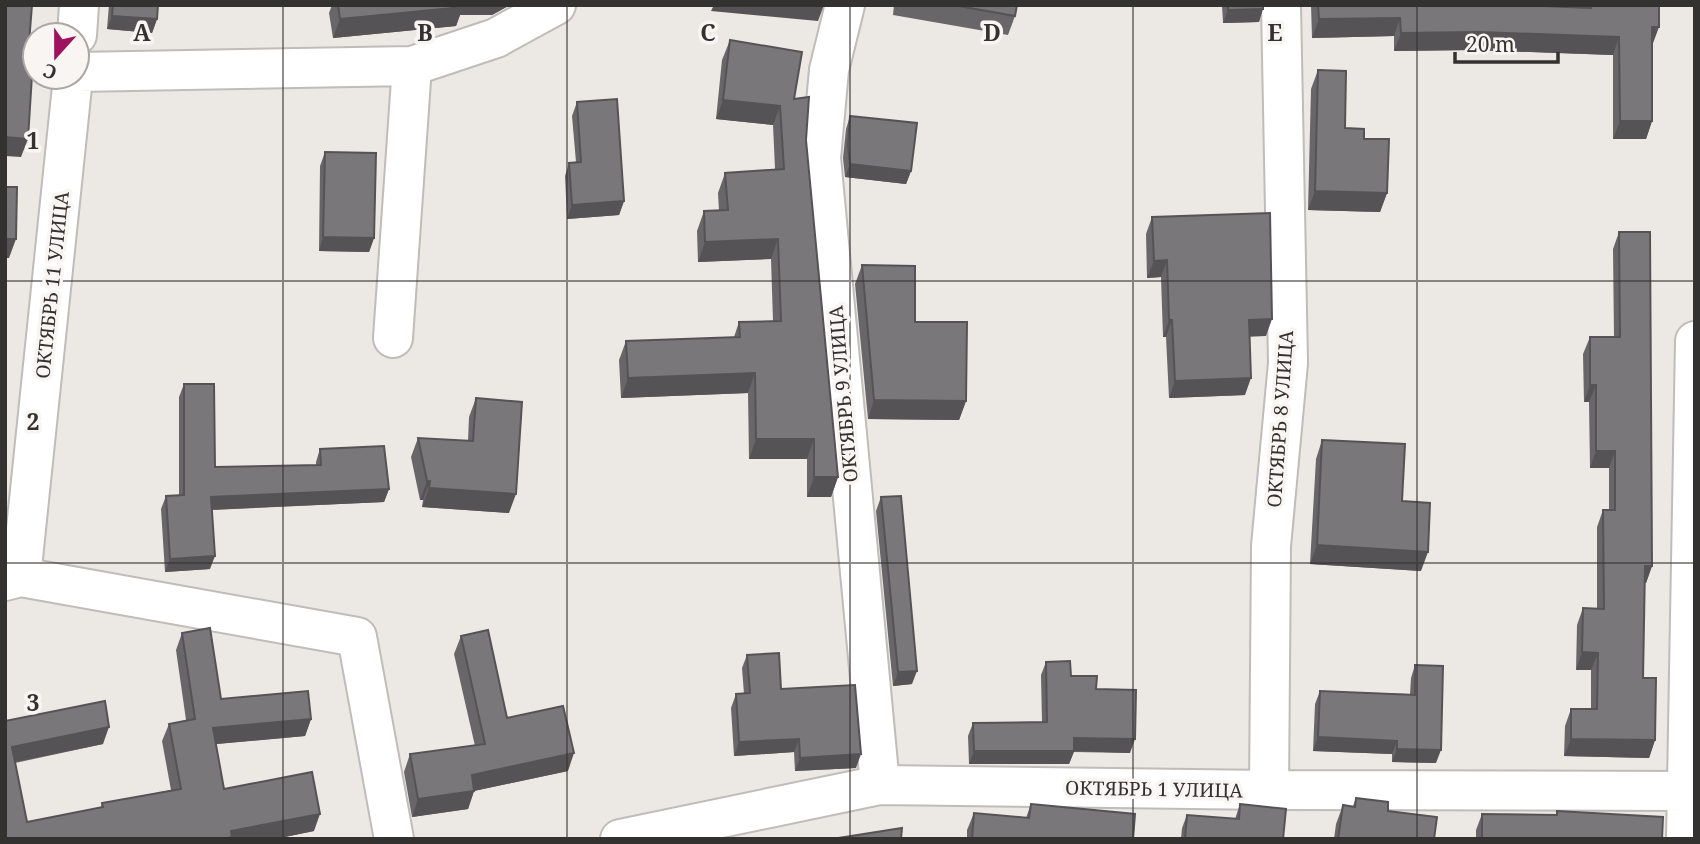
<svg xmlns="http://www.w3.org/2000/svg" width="1700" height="844" font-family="'Noto Serif',serif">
	<rect width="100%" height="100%" fill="#ece8e4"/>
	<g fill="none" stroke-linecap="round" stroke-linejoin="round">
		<defs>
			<path id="minor" d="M 845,5 L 829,70 L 821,158 L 880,785
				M 77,35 L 79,5
				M 77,72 L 412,66 L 496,38 L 556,5
				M 393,338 L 412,66
				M 21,577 L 73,77
				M 5,581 L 21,577 L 357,637 L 394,839
				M 1269,790 L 1271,546 L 1288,363 L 1281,5
				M 620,839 L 880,785 L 1269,790 L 1695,791
				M 1686,839 L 1695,341"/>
		</defs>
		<use href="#minor" stroke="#c0bcb9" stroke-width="42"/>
		<use href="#minor" stroke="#fff" stroke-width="38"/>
	</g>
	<path fill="#69666a" d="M 109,5 L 158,5 L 157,19 L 152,33 L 107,29 Z
		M 332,5 L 510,5 L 492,15 L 460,15 L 456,26 L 333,38 L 329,13 Z
		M 894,5 L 1017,5 L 1015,16 L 1008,35 L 893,15 Z
		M 1222,5 L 1263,5 L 1259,22 L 1223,23 Z
		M 1311,5 L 1516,5 L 1586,8 L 1586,5 L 1659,5 L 1652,45 L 1652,121 L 1646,139 L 1613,139 L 1613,55 L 1472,50 L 1394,51 L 1394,36 L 1312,38 Z
		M 730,40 L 794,99 L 806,140 L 838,477 L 831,497 L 807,497 L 807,459 L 749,459 L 748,393 L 621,398 L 619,360 L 626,341 L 734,337 L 739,322 L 773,321 L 771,259 L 698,262 L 697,231 L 704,211 L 719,211 L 718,193 L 725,173 L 775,169 L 773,125 L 716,119 L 722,60 Z
		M 1318,70 L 1345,128 L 1364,139 L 1387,193 L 1380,212 L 1308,210 L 1311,89 Z
		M 577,102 L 624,201 L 619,215 L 567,219 L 565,176 L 569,163 L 576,162 L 572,116 Z
		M 850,116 L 911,171 L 906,184 L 845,177 L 843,158 L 846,129 Z
		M 325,152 L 374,238 L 369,252 L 319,251 L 320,166 Z
		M 1152,217 L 1266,336 L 1250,336 L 1245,395 L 1169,398 L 1166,337 L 1163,337 L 1161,277 L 1147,278 L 1146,234 Z
		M 1619,232 L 1652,566 L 1646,583 L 1644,583 L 1643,678 L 1655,740 L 1649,758 L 1564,756 L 1565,726 L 1571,709 L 1591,709 L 1591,670 L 1576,670 L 1577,625 L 1583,608 L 1597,609 L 1597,527 L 1603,510 L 1609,510 L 1609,468 L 1590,468 L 1589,402 L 1584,402 L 1583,354 L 1590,337 L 1614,337 L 1613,249 Z
		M 862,265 L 915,322 L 966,401 L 959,420 L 868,419 L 855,284 Z
		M 184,384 L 215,467 L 316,465 L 316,462 L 320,449 L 389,489 L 384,502 L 212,510 L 210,569 L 165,572 L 161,509 L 166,496 L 179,495 L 179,397 Z
		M 476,398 L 509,513 L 422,507 L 423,500 L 420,500 L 411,457 L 418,438 L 468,441 L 469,417 Z
		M 1322,440 L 1402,501 L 1421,571 L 1310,564 L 1316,459 Z
		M 881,497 L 912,684 L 893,686 L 876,511 Z
		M 182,633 L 221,699 L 311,719 L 305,736 L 215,744 L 224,789 L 314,831 L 275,839 L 5,839 L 5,721 L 103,744 L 15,763 L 27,822 L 101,807 L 102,803 L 171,790 L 162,741 L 169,724 L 186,720 L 176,650 Z
		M 461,636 L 507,718 L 568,771 L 474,791 L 468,809 L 412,817 L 404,772 L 410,754 L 475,746 L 454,654 Z
		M 747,655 L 781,689 L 856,768 L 795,771 L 794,752 L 734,756 L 731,708 L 736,694 L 744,694 L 742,668 Z
		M 1046,662 L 1096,689 L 1130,753 L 1074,752 L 1069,764 L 969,764 L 968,736 L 973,723 L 1042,722 L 1041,675 Z
		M 1415,665 L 1436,763 L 1392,762 L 1392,754 L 1313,751 L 1315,704 L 1320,691 L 1410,694 L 1411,678 Z
		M 1356,798 L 1388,811 L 1434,839 L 1334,839 L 1336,824 L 1343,805 L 1353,806 Z
		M 1031,804 L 1133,839 L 967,839 L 967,830 L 974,813 L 1026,818 Z
		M 1240,804 L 1283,839 L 1181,839 L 1182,828 L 1187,815 L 1235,819 Z
		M 1557,811 L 1662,839 L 1476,839 L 1476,830 L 1482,814 L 1556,814 Z"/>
	<path fill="#555356" d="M 459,5 L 510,5 L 492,15 L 460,15 L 456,26 L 333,38 L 340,19 Z
		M 714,5 L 824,5 L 818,21 L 711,11 Z
		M 1263,9 L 1259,22 L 1223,23 L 1228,10 Z
		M 112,16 L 157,19 L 152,33 L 107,29 Z
		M 1400,18 L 1394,36 L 1312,38 L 1319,19 Z
		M 1652,27 L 1659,27 L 1652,46 Z
		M 1479,32 L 1619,37 L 1613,55 L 1472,50 L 1394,51 L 1401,33 Z
		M 723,100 L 780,106 L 773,125 L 716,119 Z
		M 1620,121 L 1652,121 L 1646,139 L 1613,139 Z
		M 5,137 L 28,139 L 21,157 L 5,156 Z
		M 850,164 L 911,171 L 906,184 L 845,177 Z
		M 1315,191 L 1387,193 L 1380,212 L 1308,210 Z
		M 624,201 L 619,215 L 567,219 L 572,205 Z
		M 323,237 L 374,238 L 369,252 L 319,251 Z
		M 5,239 L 16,239 L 9,258 L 5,258 Z
		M 778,239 L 771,259 L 698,262 L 705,242 Z
		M 1167,260 L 1161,277 L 1147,278 L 1154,261 Z
		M 1272,319 L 1266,336 L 1243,337 L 1249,320 Z
		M 1169,320 L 1172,320 L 1166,337 L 1163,337 Z
		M 755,373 L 748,393 L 621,398 L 628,378 Z
		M 1251,378 L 1245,395 L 1169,398 L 1175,381 Z
		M 1590,385 L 1596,385 L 1589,402 L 1584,402 Z
		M 874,400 L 966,401 L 959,420 L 868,419 Z
		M 756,439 L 814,439 L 807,459 L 749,459 Z
		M 1596,451 L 1615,451 L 1609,468 L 1590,468 Z
		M 814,477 L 838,477 L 831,497 L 807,497 Z
		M 427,481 L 430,481 L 423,500 L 420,500 Z
		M 429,488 L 516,494 L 509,513 L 422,507 Z
		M 389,489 L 384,502 L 206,510 L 211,497 Z
		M 1317,545 L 1428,552 L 1421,571 L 1310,564 Z
		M 215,556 L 210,569 L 165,572 L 170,559 Z
		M 1645,566 L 1652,566 L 1646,583 L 1639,583 Z
		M 1582,652 L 1598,653 L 1591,670 L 1576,670 Z
		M 917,671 L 912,684 L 893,686 L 898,672 Z
		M 311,719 L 305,736 L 206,745 L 213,728 Z
		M 109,727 L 103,744 L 5,764 L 12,747 Z
		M 1318,737 L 1397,741 L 1392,754 L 1313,751 Z
		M 1074,738 L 1135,739 L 1130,753 L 1074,751 L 1069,764 L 969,764 L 974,751 Z
		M 799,739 L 794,752 L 734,756 L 739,742 Z
		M 1571,739 L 1655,740 L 1649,758 L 1564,756 Z
		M 1397,749 L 1441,750 L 1436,763 L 1392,762 Z
		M 574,753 L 568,771 L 469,792 L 474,791 L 468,809 L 412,817 L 418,799 L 472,775 Z
		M 861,754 L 856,768 L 795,771 L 800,758 Z
		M 320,814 L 314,831 L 275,839 L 224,839 L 231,831 Z"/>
	<path fill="#7a777b" stroke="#555356" stroke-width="2" d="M 5,5 L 32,5 L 29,43 L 34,43 L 28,139 L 5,137 Z
		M 113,5 L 158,5 L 157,19 L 112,16 Z
		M 338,5 L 463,5 L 463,7 L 340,19 Z
		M 953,5 L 1017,5 L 1015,16 Z
		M 1228,5 L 1263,5 L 1263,9 L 1228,10 Z
		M 1318,5 L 1516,5 L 1591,8 L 1591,5 L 1659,5 L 1659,27 L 1652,27 L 1652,121 L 1620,121 L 1619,37 L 1479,32 L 1401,33 L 1400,18 L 1319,19 Z
		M 730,40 L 802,52 L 794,99 L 809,97 L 806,140 L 838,477 L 814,477 L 814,439 L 756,439 L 755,373 L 628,378 L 626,341 L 740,337 L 739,322 L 781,321 L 778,239 L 705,242 L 704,211 L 728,210 L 725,173 L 784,169 L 780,106 L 723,100 Z
		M 1318,70 L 1346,71 L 1345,128 L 1364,129 L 1364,139 L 1389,139 L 1387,193 L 1315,191 Z
		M 617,99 L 624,201 L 572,205 L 569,163 L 581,162 L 577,102 Z
		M 850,116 L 917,123 L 911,171 L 850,164 L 848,145 Z
		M 325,152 L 376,153 L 374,238 L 323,237 Z
		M 5,187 L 17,187 L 16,239 L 5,239 Z
		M 1270,213 L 1272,319 L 1249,320 L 1251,378 L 1175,381 L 1172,320 L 1169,320 L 1167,260 L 1154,261 L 1152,217 Z
		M 1619,232 L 1650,232 L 1652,566 L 1645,566 L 1643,678 L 1656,678 L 1655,740 L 1571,739 L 1571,709 L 1597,709 L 1598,653 L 1582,652 L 1583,608 L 1604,609 L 1603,510 L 1615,510 L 1615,451 L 1596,451 L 1596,385 L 1590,385 L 1590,337 L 1620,337 Z
		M 862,265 L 915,266 L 915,322 L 967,322 L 966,401 L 874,400 Z
		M 184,384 L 214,384 L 215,467 L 321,465 L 320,449 L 384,446 L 389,489 L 211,497 L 215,556 L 170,559 L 166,496 L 184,495 Z
		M 476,398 L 522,402 L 516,494 L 429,488 L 430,481 L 427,481 L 418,438 L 473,441 Z
		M 1322,440 L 1405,444 L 1402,501 L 1430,503 L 1428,552 L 1317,545 Z
		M 901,496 L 917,671 L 898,672 L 881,497 Z
		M 210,628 L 221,699 L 308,691 L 311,719 L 213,728 L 224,789 L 312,772 L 320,814 L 231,831 L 232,837 L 224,839 L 5,839 L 5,721 L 105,701 L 109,727 L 12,747 L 27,822 L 103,807 L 102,803 L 181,789 L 169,724 L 195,719 L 182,633 Z
		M 488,630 L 507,718 L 563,706 L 574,753 L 472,775 L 474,791 L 418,799 L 410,754 L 485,744 L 461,636 Z
		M 779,653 L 781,689 L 855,685 L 861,754 L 800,758 L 799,739 L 739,742 L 736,694 L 750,693 L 747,655 Z
		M 1070,661 L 1071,676 L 1097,676 L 1096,689 L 1136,690 L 1135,739 L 1074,738 L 1074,751 L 974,751 L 973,723 L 1047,722 L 1046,662 Z
		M 1415,665 L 1443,666 L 1441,750 L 1397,749 L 1397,741 L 1318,737 L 1320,691 L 1415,695 Z
		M 1356,798 L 1388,802 L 1388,811 L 1437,817 L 1434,839 L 1338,839 L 1343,805 L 1355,807 Z
		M 1031,804 L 1135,814 L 1133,839 L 972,839 L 974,813 L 1029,818 Z
		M 1240,804 L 1286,809 L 1283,839 L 1185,839 L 1187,815 L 1239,819 Z
		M 1557,811 L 1663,817 L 1662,839 L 1482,839 L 1482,814 L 1557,815 Z
		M 902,828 L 901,839 L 832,839 Z"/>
	<path fill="none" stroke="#333230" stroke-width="2" stroke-opacity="0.55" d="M 283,5 L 283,839M 567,5 L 567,839M 850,5 L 850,839M 1133,5 L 1133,839M 1417,5 L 1417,839M 5,281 L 1695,281M 5,563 L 1695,563"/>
	<g text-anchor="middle" stroke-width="7" stroke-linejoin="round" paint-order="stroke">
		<g font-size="19" fill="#333230" stroke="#f9f5f2">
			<text transform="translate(52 285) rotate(-84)" y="7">ОКТЯБРЬ 11 УЛИЦА</text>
			<text transform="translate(843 394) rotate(-95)" y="7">ОКТЯБРЬ 9 УЛИЦА</text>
			<text transform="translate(1280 419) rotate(-86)" y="7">ОКТЯБРЬ 8 УЛИЦА</text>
			<text transform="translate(1154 789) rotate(1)" y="7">ОКТЯБРЬ 1 УЛИЦА</text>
		</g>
	</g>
	<g font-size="23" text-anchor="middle" font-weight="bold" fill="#333230" stroke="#f9f5f2" stroke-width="7" stroke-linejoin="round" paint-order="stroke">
		<text x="142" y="41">A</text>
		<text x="425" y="41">B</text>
		<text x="708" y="41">C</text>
		<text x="992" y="41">D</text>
		<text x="1275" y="41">E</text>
		<text x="33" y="149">1</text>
		<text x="33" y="430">2</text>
		<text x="33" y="711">3</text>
	</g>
	<rect width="1700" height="844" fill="none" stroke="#333230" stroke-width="14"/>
	<g transform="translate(56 56) rotate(201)"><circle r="33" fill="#f9f5f2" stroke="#aaa7a4" stroke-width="2"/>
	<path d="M0-5L12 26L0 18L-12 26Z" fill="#9f125d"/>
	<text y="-10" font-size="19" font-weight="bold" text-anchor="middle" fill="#333230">С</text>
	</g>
	<path d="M1455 52v10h103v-10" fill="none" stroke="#333230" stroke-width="3.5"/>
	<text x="1466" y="52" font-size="21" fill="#333230" stroke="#f9f5f2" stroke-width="5" paint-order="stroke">20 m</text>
</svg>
